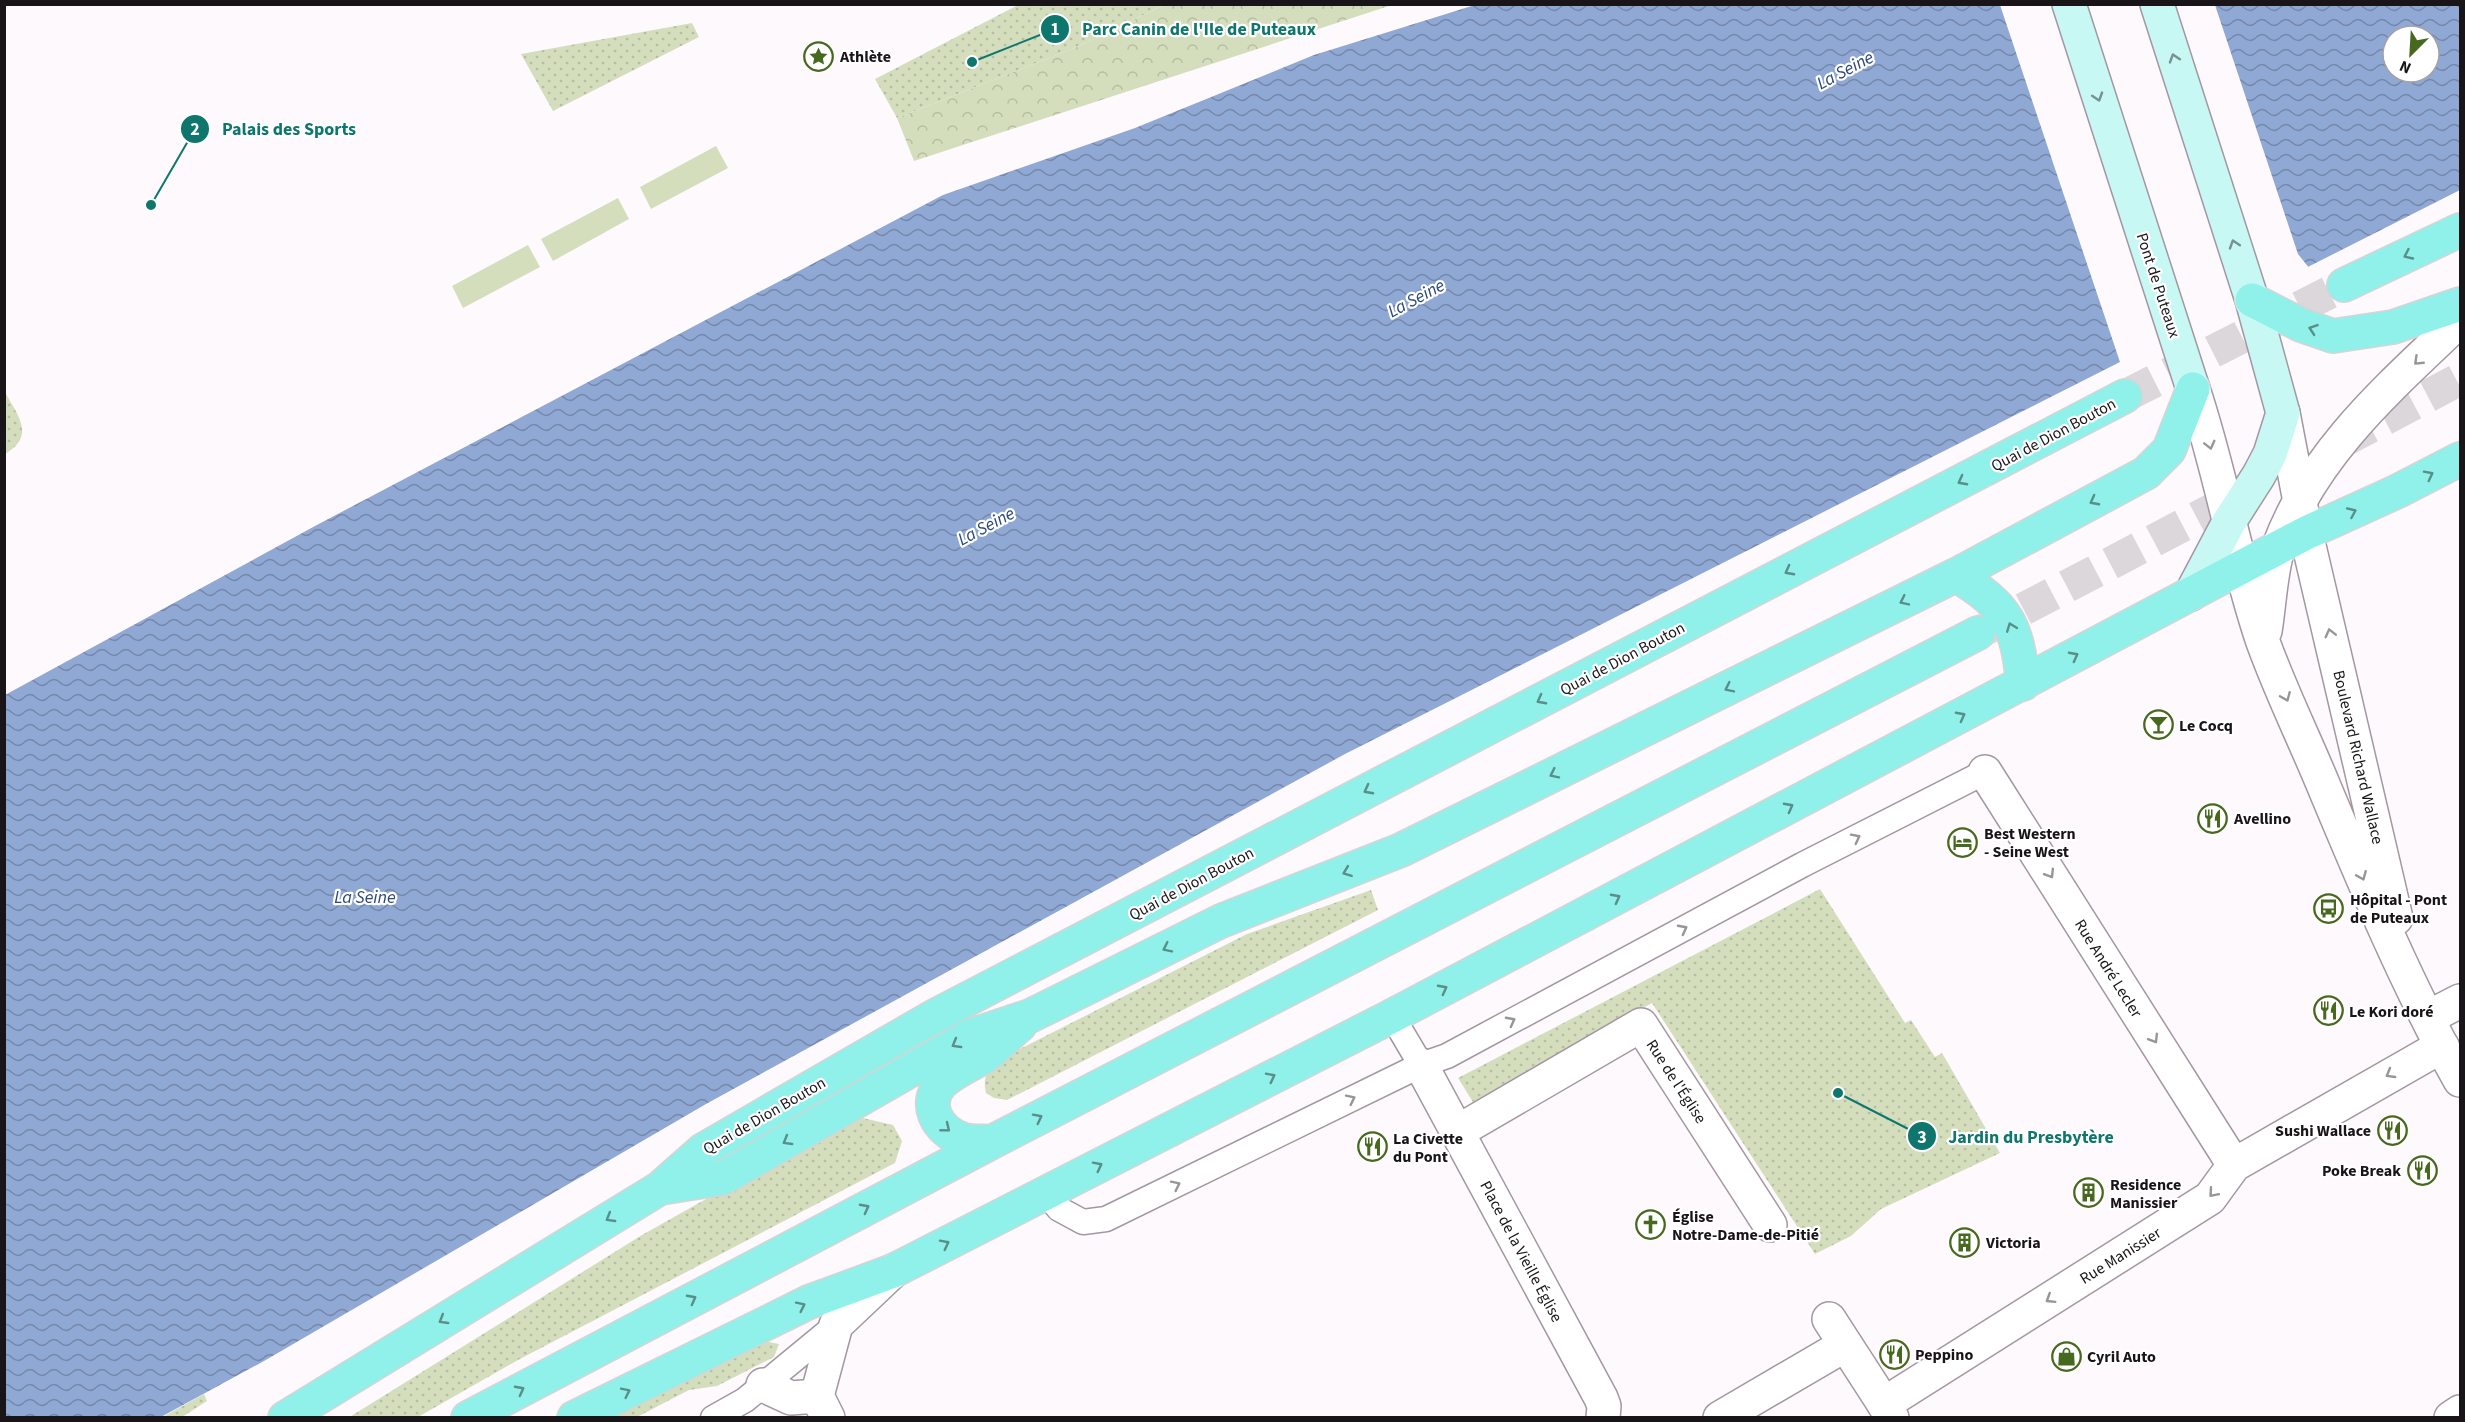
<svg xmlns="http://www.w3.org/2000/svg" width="2465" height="1422" font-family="'Source Sans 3',sans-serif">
	<defs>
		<pattern id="grass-dots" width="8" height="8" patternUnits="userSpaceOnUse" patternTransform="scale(1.5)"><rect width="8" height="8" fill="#d4debd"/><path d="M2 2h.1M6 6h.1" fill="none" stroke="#b5bea2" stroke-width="1.8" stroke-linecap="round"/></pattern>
		<pattern id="forest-crowns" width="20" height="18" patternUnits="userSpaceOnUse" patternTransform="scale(1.5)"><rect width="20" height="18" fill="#d4debd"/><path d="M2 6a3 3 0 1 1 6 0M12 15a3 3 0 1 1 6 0" fill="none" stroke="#b5bea2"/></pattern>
		<pattern id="water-waves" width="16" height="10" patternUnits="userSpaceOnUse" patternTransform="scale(1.5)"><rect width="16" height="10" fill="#90a8d4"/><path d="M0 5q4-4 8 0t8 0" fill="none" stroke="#7588ab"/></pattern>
	</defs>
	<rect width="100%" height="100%" fill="#fef9fd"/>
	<path fill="url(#grass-dots)" d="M 1018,5 L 1164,5 L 1079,46 L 897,118 L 875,79 Z
		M 692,23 L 699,37 L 553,111 L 521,54 Z
		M 5,392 C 18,416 36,436 5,454 Z
		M 1820,889 L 1905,1023 L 1911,1020 L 1935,1057 L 1942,1053 L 2000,1153 L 1881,1209 L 1851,1236 L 1815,1254 L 1652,1003 L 1473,1102 L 1458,1078 Z
		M 1371,890 L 1378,910 L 1007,1100 L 994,1098 L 986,1093 C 982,1076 988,1070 1000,1059 L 1247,934 Z
		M 854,1116 L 893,1125 L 902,1141 L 895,1163 L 518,1360 L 418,1417 L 348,1418 L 642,1235 Z
		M 764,1341 L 779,1344 L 774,1357 L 717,1386 L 689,1390 L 637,1417 L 604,1418 Z
		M 204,1394 L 207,1401 L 182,1417 L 161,1418 Z"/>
	<path fill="url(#forest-crowns)" d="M 1164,5 L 1392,5 L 914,161 L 897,118 L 1079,46 Z"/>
	<path fill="#d4debd" d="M 716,146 L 728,168 L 651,209 L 640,187 Z
		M 618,198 L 629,219 L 553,261 L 541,239 Z
		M 528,245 L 540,267 L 463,308 L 452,286 Z"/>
	<path fill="url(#water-waves)" fill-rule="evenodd" d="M 1475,5 L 2460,5 L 2460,190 L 1345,754 L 706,1104 L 264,1361 L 161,1417 L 5,1418 L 5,695 L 315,526 L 943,195 L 1135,128 L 1314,55 ZM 2393,36 L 2429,36 L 2429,72 L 2393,72 Z"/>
	<path fill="#fef9fd" d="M 2000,5 L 2215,5 L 2298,254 L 2310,269 L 2121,365 Z"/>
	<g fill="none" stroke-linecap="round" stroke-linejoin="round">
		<path stroke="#dcd7db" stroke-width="33" stroke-dasharray="33 16" stroke-linecap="butt" d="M 2125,396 L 2344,285
			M 2341,442 L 2460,379
			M 1980,632 L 2250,490"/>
		<defs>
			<path id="service" d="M 1392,1016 L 1421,1065
				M 1045,1192 L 1059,1209 L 1083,1222 L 1106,1219 L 1421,1065 L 1447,1056 L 1802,865 L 1985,772
				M 713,1418 L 745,1400 L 836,1325"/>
			<path id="pedestrian" d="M 1421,1065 L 1601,1398 L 1604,1406 L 1603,1418
				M 1457,1132 L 1641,1025 L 1770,1225
				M 1829,1319 L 1884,1404
				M 1720,1418 L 1845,1345"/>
			<path id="minor" d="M 1985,772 L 2234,1165
				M 2429,1017 L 2460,1001
				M 763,1385 L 791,1398 L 817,1396
				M 828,1418 L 817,1396 L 836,1325 L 893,1271
				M 1892,1418 L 1884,1404 L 2210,1198 L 2234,1165 L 2442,1046
				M 2451,1418 L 2460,1412"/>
			<path id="tertiary" d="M 2193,389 C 2221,472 2235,560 2263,642 C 2281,692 2305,740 2325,789 C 2366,887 2408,987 2460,1080
				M 2283,413 L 2306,533 L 2396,918
				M 2265,631 C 2269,608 2271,566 2279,546 C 2314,452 2390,387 2460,320"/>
			<path id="secondary" d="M 2069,4 L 2193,389
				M 2157,4 L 2252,300 L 2283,413 L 2270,454 L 2259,475 L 2229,522 L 2191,594"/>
			<path id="primary" d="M 2344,285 L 2460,230
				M 2252,300 L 2301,325 L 2333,336 L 2393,327 L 2460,304
				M 1956,575 C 2008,607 2017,624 2023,684
				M 992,1142 C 983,1141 973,1142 964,1140 C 937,1132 920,1101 945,1080 C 957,1070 972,1064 985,1056 C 997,1047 1008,1035 1020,1025
				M 660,1188 L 723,1178 L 970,1036 L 1030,1016 L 1221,921 L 1401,850 L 1956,575 L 2146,473 L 2169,450 L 2193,389
				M 285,1418 L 660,1188 L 703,1150 L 933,1017 L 2125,396
				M 468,1418 L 992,1142 L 1978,633
				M 574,1418 L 809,1302 L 893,1271 L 1392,1016 L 2306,533 L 2398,491 L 2460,459"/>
		</defs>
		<use href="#service" stroke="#a397a2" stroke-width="27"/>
		<use href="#pedestrian" stroke="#a397a2" stroke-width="36"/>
		<use href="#minor" stroke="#a397a2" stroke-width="36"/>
		<use href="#tertiary" stroke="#a397a2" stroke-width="36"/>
		<use href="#secondary" stroke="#a397a2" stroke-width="36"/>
		<use href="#primary" stroke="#d5d5d5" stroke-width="36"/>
		<use href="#service" stroke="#fff" stroke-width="24"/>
		<use href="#pedestrian" stroke="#fff" stroke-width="33"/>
		<use href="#minor" stroke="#fff" stroke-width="33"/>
		<use href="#tertiary" stroke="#fff" stroke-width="33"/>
		<use href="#secondary" stroke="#c7f8f4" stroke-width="33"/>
		<use href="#primary" stroke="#8ff1e9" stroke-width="33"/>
	</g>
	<defs><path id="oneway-chevron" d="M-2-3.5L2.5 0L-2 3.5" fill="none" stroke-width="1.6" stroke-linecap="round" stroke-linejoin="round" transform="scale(1.5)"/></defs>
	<g stroke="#789191">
		<use href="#oneway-chevron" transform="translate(2174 58) rotate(-108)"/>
		<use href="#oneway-chevron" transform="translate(2098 97) rotate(72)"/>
		<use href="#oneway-chevron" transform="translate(2234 244) rotate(-108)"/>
	</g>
	<g stroke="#598e8b">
		<use href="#oneway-chevron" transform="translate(2408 255) rotate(155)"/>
		<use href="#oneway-chevron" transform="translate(2313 329) rotate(-161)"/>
		<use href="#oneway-chevron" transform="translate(2429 475) rotate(-27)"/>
		<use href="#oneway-chevron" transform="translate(1962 481) rotate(152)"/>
		<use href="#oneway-chevron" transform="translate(2094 501) rotate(152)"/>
		<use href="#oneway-chevron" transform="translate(2352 512) rotate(-24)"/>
		<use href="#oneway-chevron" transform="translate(1789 571) rotate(152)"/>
		<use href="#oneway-chevron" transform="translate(1904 601) rotate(154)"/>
		<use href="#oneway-chevron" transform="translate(2011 627) rotate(-111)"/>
		<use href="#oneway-chevron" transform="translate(2074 656) rotate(-28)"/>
		<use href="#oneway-chevron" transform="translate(1729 688) rotate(154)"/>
		<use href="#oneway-chevron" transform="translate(1541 700) rotate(152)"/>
		<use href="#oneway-chevron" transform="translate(1961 716) rotate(-28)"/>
		<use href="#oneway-chevron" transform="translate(1554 774) rotate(154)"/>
		<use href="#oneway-chevron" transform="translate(1368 790) rotate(152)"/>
		<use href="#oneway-chevron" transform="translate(1789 807) rotate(-28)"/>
		<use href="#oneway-chevron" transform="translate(1347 872) rotate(159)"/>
		<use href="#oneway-chevron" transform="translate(1616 898) rotate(-28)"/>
		<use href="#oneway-chevron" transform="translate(1167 948) rotate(154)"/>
		<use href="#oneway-chevron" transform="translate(1443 989) rotate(-28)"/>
		<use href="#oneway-chevron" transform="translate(956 1044) rotate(150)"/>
		<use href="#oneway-chevron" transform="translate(1271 1077) rotate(-27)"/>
		<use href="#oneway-chevron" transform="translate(1038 1118) rotate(-27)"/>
		<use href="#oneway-chevron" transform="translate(946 1128) rotate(39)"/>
		<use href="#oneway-chevron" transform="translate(787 1141) rotate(150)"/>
		<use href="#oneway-chevron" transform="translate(1098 1166) rotate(-27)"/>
		<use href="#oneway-chevron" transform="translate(865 1208) rotate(-28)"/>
		<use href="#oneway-chevron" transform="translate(610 1218) rotate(149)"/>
		<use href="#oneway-chevron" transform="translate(945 1244) rotate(-27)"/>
		<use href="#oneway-chevron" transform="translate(692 1299) rotate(-28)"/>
		<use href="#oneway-chevron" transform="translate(801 1306) rotate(-26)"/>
		<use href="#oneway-chevron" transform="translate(443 1320) rotate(149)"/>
		<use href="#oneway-chevron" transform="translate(520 1390) rotate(-28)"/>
		<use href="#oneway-chevron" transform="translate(626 1392) rotate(-26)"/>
	</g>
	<g stroke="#979597">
		<use href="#oneway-chevron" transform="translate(2418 361) rotate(136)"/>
		<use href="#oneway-chevron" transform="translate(2210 445) rotate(76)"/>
		<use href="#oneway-chevron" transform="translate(2330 633) rotate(-104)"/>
		<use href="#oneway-chevron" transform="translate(2286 697) rotate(67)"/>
		<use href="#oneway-chevron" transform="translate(1856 838) rotate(-27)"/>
		<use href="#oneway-chevron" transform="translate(2050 874) rotate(58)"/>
		<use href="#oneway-chevron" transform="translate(2362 876) rotate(67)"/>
		<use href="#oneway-chevron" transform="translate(1683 929) rotate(-28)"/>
		<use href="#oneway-chevron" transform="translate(1511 1021) rotate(-28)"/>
		<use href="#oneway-chevron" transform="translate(2154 1039) rotate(58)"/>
		<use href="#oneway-chevron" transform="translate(2390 1074) rotate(150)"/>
		<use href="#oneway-chevron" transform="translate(1351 1099) rotate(-26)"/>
		<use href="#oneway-chevron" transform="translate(1176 1185) rotate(-26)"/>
		<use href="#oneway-chevron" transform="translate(2213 1193) rotate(131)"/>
		<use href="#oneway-chevron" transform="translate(2050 1299) rotate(148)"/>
	</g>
	<defs>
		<symbol id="sight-ring" viewBox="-11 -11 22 22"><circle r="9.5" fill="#fff" stroke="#47681f" stroke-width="1.5"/><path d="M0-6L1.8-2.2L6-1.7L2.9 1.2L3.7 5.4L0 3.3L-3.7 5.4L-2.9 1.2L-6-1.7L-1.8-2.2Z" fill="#47681f"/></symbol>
		<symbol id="bar-ring" viewBox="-11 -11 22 22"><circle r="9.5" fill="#fff" stroke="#47681f" stroke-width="1.5"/><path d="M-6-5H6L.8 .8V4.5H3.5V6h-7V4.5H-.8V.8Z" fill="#47681f"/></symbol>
		<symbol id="restaurant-ring" viewBox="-11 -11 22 22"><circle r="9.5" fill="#fff" stroke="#47681f" stroke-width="1.5"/><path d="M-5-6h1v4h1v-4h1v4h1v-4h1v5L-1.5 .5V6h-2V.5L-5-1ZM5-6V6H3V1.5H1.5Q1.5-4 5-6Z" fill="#47681f"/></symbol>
		<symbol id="hotel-ring" viewBox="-11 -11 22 22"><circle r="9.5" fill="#fff" stroke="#47681f" stroke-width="1.5"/><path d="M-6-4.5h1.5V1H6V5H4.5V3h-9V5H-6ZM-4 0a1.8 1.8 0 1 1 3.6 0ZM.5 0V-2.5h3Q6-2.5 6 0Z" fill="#47681f"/></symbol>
		<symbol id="bus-ring" viewBox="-11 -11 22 22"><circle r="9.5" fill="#fff" stroke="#47681f" stroke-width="1.5"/><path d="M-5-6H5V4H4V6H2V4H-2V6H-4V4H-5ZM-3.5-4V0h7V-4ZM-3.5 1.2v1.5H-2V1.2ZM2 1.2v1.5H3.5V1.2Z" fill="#47681f"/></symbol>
		<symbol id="building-ring" viewBox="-11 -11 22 22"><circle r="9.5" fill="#fff" stroke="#47681f" stroke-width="1.5"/><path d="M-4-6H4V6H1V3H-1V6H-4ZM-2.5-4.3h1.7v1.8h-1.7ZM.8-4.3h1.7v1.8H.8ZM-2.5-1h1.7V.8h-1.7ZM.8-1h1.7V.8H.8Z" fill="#47681f"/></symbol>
		<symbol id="church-ring" viewBox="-11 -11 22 22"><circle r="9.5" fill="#fff" stroke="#47681f" stroke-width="1.5"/><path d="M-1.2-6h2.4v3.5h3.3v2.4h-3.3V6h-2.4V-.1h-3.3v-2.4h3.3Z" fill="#47681f"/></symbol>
		<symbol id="shop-ring" viewBox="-11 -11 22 22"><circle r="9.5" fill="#fff" stroke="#47681f" stroke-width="1.5"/><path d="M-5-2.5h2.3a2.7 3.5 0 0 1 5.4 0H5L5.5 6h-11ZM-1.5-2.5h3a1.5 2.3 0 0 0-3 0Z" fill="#47681f"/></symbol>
	</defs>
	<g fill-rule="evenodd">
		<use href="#sight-ring" x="802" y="40" width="33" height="33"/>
		<use href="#bar-ring" x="2142" y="708" width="33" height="33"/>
		<use href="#restaurant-ring" x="2196" y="802" width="33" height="33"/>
		<use href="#hotel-ring" x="1946" y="826" width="33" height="33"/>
		<use href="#bus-ring" x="2312" y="892" width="33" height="33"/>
		<use href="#restaurant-ring" x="2312" y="994" width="33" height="33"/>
		<use href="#restaurant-ring" x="2376" y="1114" width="33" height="33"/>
		<use href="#restaurant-ring" x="1356" y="1130" width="33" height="33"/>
		<use href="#restaurant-ring" x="2406" y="1154" width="33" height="33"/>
		<use href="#building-ring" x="2072" y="1176" width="33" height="33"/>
		<use href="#church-ring" x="1634" y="1208" width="33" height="33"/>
		<use href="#building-ring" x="1948" y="1226" width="33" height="33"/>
		<use href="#restaurant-ring" x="1878" y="1338" width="33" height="33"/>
		<use href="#shop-ring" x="2050" y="1340" width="33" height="33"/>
	</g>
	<g text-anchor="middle" stroke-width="4.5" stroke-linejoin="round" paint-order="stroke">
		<g font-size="16" font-weight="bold" fill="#181418" stroke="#fff" text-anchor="start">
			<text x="840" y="62">Athlète</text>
			<text x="2179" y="731">Le Cocq</text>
			<text x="2234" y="824">Avellino</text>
			<text x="1984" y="839">Best Western<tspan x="1984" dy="18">- Seine West</tspan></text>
			<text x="2350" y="905">Hôpital - Pont<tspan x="2350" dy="18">de Puteaux</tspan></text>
			<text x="2349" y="1017">Le Kori doré</text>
			<text x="2371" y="1136" text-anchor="end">Sushi Wallace</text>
			<text x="1393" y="1144">La Civette<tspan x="1393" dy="18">du Pont</tspan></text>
			<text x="2401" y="1176" text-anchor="end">Poke Break</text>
			<text x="2110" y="1190">Residence<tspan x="2110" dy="18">Manissier</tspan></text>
			<text x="1672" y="1222">Église<tspan x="1672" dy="18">Notre-Dame-de-Pitié</tspan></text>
			<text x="1986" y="1248">Victoria</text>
			<text x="1915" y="1360">Peppino</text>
			<text x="2087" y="1362">Cyril Auto</text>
		</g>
		<g font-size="16" fill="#181418" stroke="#fff">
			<text transform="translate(2159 285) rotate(72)" y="6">Pont de Puteaux</text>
			<text transform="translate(2053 434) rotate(-28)" y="6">Quai de Dion Bouton</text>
			<text transform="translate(1622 658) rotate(-28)" y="6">Quai de Dion Bouton</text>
			<text transform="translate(2359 757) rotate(77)" y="6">Boulevard Richard Wallace</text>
			<text transform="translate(1191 883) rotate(-28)" y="6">Quai de Dion Bouton</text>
			<text transform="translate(2109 968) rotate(58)" y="6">Rue André Lecler</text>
			<text transform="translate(1677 1081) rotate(57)" y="6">Rue de l'Église</text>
			<text transform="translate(764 1115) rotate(-30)" y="6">Quai de Dion Bouton</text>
			<text transform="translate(1522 1251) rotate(62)" y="6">Place de la Vieille Église</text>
			<text transform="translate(2120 1255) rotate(-32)" y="6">Rue Manissier</text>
		</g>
		<g font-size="18" font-style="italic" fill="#2a477f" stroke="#fff">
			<text transform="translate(1845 70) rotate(-28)" y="6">La Seine</text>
			<text transform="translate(1416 298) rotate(-28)" y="6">La Seine</text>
			<text transform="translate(986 526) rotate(-28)" y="6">La Seine</text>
			<text x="365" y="903">La Seine</text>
		</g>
	</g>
	<path fill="none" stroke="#0f766e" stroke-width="2" d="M972 62L1055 29M151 205L195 129M1838 1093L1922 1136"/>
	<g fill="#0f766e" stroke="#fff" stroke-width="2">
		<circle cx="972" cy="62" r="6"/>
		<circle cx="151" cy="205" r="6"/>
		<circle cx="1838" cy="1093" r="6"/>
		<circle cx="1055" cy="29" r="15"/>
		<circle cx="195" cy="129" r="15"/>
		<circle cx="1922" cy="1136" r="15"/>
	</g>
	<g font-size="18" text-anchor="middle" font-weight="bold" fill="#fff">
		<text x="1055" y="35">1</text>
		<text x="195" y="135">2</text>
		<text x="1922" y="1143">3</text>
	</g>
	<g font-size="18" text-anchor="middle" font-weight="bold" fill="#0f766e" stroke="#fff" stroke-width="4.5" stroke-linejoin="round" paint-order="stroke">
		<text x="1199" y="35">Parc Canin de l'Ile de Puteaux</text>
		<text x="289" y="135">Palais des Sports</text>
		<text x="2031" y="1143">Jardin du Presbytère</text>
	</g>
	<rect width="2465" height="1422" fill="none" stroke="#181418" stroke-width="12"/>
	<g transform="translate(2411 54) rotate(204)"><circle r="28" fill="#ffffff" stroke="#a3a1a3" stroke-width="1.5"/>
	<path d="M0-4.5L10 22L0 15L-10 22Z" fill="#47681f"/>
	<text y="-9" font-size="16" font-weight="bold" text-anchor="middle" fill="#181418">N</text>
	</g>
</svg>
